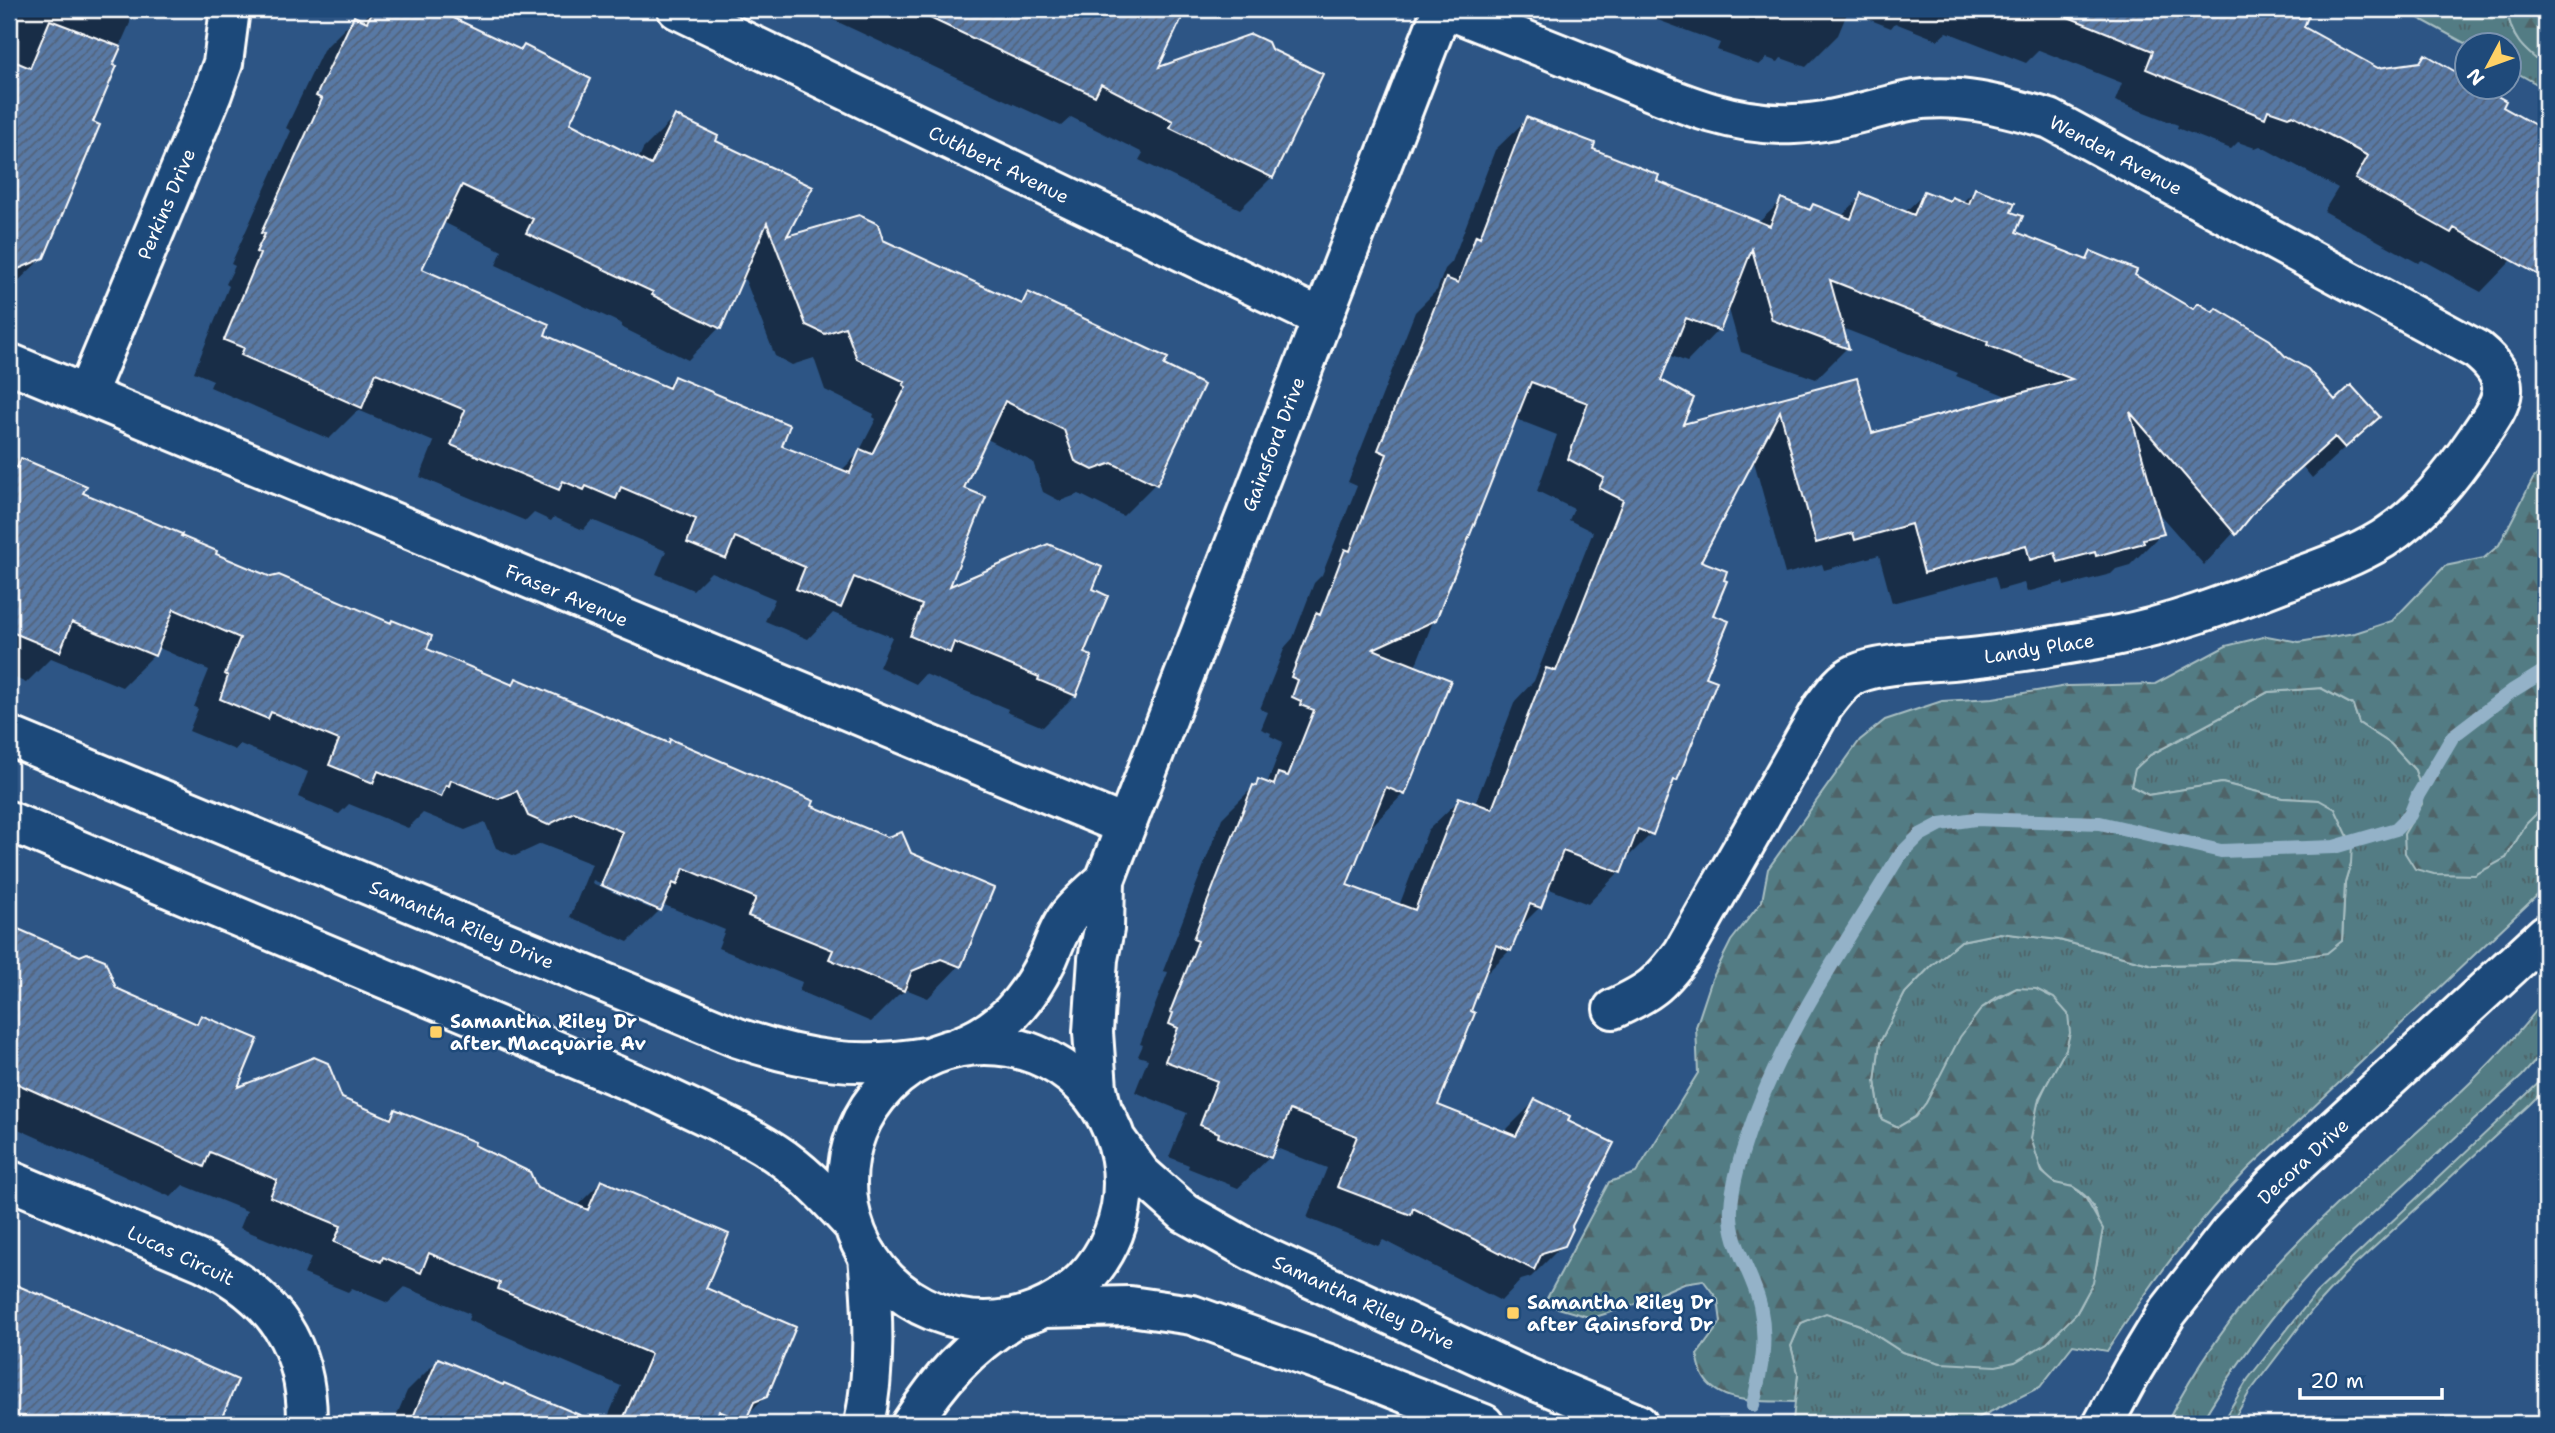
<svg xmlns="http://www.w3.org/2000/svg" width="2555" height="1433" font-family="'Shantell Sans',sans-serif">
	<defs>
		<pattern id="grass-tufts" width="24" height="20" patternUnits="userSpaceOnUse" patternTransform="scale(1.75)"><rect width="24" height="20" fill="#527c84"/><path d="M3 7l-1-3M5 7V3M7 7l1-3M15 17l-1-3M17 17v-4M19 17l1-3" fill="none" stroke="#4f6468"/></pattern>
		<pattern id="forest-firs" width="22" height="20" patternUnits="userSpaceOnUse" patternTransform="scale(1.75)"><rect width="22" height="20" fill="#527c84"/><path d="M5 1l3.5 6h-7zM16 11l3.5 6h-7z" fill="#4f6468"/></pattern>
		<pattern id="building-hatch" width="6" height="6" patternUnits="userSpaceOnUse" patternTransform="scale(1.75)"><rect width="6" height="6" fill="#5979a5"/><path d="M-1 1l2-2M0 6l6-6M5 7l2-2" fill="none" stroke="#526278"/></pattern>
	</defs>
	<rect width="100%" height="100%" fill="#2d5585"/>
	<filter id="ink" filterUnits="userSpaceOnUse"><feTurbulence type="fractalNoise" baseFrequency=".0143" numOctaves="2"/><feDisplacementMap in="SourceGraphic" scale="14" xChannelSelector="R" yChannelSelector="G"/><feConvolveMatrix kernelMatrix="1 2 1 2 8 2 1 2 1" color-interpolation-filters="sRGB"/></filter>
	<g filter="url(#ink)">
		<path fill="url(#grass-tufts)" stroke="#a8bec2" stroke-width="2" d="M 2402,9 L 2507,9 C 2511,39 2523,49 2546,67 L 2546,89 L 2510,69 L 2510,46 L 2468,45 Z
			M 2321,688 L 2353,705 L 2359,723 L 2391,744 L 2415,770 L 2421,789 L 2422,804 L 2412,819 L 2506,858 L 2526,824 L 2546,804 L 2546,887 L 2248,1169 C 2193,1226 2150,1285 2107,1351 L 2073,1345 L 2040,1387 L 1966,1424 L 1954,1424 L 1945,1415 L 1935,1424 L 1803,1424 L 1793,1421 L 1798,1373 L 1791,1346 L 1801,1323 L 1826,1312 L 1860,1325 L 1902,1352 L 1941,1363 L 2076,1314 C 2097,1282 2118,1211 2073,1187 C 2068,1185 2062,1186 2057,1184 C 2042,1178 2033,1155 2031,1139 C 2028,1113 2053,1072 2066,1049 L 2017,988 L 1997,997 L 1982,1008 L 1926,1103 L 1915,1117 L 1898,1127 L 1881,1119 L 1875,1081 L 1880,1042 L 1905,993 L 1931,966 L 1961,941 L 2000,933 L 2059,940 L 2153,965 L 2212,964 L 2230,959 L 2273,961 L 2342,941 L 2345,883 L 2351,863 L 2319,800 L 2282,798 L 2222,783 L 2148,795 L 2131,786 L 2134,769 L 2150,755 L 2268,692 Z
			M 2546,998 L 2546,1049 L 2522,1076 L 2321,1261 C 2274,1311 2235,1365 2200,1424 L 2166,1424 C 2196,1366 2234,1312 2278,1263 C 2363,1170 2470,1099 2546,998 Z
			M 2546,1076 L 2546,1088 L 2529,1105 L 2344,1275 L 2313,1309 L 2249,1393 L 2231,1424 L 2221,1424 L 2248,1379 L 2316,1293 Z"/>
		<path fill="url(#forest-firs)" stroke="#a8bec2" stroke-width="2" d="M 2507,9 L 2546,9 L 2546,67 C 2523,49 2511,39 2507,9 Z
			M 2546,465 L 2546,804 L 2526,824 L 2506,858 L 2475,875 L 2434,874 L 2415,869 L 2405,853 L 2404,834 L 2422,804 L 2421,789 L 2415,770 L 2391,744 L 2359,723 L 2353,705 L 2321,688 L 2268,692 L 2150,755 L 2135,769 L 2131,786 L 2148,795 L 2222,783 L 2282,798 L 2319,800 L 2335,809 L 2352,845 L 2351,863 L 2345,883 L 2342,941 L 2327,953 L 2273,961 L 2230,959 L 2212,964 L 2153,965 L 2059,940 L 2000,933 L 1961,941 L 1931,966 L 1905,993 L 1880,1042 L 1875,1081 L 1881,1119 L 1898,1127 L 1915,1117 L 1926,1103 L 1960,1037 L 1982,1008 L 2017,988 L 2036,989 L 2054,998 L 2068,1014 L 2070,1033 L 2066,1049 L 2039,1098 L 2031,1138 L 2042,1172 L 2055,1183 L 2073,1187 L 2086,1199 L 2103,1229 L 2093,1283 L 2076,1314 L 2047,1343 L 2015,1362 L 1996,1366 L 1941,1363 L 1902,1352 L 1860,1325 L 1826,1313 L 1801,1323 L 1791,1346 L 1798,1373 L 1795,1402 C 1766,1400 1720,1407 1703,1376 C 1700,1370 1699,1361 1697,1355 L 1721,1322 L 1718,1300 L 1703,1280 L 1684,1283 L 1634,1305 L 1592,1318 L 1544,1304 L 1609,1182 L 1636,1173 L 1698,1073 L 1696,1027 L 1712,979 L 1731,941 L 1762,901 L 1768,869 L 1860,740 L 1885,720 L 1942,701 L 1993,698 L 2067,686 L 2155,684 L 2226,646 L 2267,636 L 2299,642 L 2355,633 L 2392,621 L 2445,566 L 2484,558 L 2499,545 L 2533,479 Z"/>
		<path fill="#0007" fill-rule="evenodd" d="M 19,9 L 130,9 L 130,23 L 111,66 L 43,257 L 9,290 L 9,60 L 15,63 L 18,55 Z
			M 373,9 L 390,9 L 410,18 L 419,9 L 431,9 L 520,51 L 568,124 L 638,160 L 643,149 L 675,117 L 714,142 L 784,239 L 882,241 L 1018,304 L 1029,294 L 1162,366 L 1155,484 L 1123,516 L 1079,494 L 1060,501 L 1043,492 L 1033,462 L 985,438 L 961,488 L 947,589 L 1091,590 L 1075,695 L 1043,727 L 1007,712 L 1008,709 L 925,674 L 916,684 L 879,667 L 892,637 L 833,613 L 808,639 L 765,621 L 775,599 L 711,572 L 693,590 L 656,574 L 666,551 L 592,520 L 583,530 L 554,517 L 551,521 L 534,513 L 526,521 L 420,477 L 434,442 L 358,410 L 329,439 L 210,387 L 213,380 L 194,372 L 229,286 L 226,284 L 235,266 L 231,264 L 291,131 L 286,128 L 323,50 L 355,18 L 361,21 ZM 443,222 L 502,251 L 496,265 L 622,324 L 621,327 L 688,360 L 719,328 L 743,274 L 775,356 L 792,365 L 814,358 L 825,390 L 874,414 L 873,417 L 876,419 L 858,454 L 841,471 L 780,446 L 674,378 L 665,388 L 542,336 L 420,270 Z
			M 827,9 L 1168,9 L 1181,15 L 1155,70 L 1272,177 L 1240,209 L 1139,160 L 1143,153 L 1071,117 L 1061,126 L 825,16 Z
			M 1598,9 L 1620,9 L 1614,15 Z
			M 1628,9 L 2309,9 L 2302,28 L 2378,70 L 2417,64 L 2425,56 L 2468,88 L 2479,88 L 2504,102 L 2501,108 L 2525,158 L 2546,169 L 2546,200 L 2512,260 L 2481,292 L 2422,260 L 2418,263 L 2324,211 L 2338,188 L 2260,146 L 2255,148 L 2238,142 L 2231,149 L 2177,128 L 2178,125 L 2115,101 L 2122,83 L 2039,50 L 2026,63 L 1947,32 L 1938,40 L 1895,23 L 1891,28 L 1848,11 L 1838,35 L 1806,67 L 1781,58 L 1778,62 L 1767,58 L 1759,65 L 1717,50 L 1720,43 Z
			M 1527,119 L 1655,182 L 1758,223 L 1782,200 L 1809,211 L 1814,206 L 1841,217 L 1862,195 L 1904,213 L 1925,193 L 1949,203 L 1962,203 L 1975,190 L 2009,213 L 2014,233 L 2084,260 L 2091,253 L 2133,276 L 2335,403 L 2377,417 L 2312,478 L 2303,467 L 2250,515 L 2204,565 L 2154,508 L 2162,533 L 2130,565 L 2116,569 L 2111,574 L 2064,586 L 2063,582 L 2027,592 L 2024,583 L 1999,590 L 1995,576 L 1892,603 L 1879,555 L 1824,570 L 1822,564 L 1785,574 L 1753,458 L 1699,562 L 1711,616 L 1704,678 L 1676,780 L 1669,786 L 1651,834 L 1623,862 L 1619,872 L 1588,904 L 1547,888 L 1540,907 L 1519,928 L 1510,950 L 1481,979 L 1436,1106 L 1503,1133 L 1535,1101 L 1570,1226 L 1563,1245 L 1531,1277 L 1521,1280 L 1501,1301 L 1383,1240 L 1378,1246 L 1307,1218 L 1327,1168 L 1274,1147 L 1270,1157 L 1238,1188 L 1188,1168 L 1189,1165 L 1169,1157 L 1187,1113 L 1135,1092 L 1148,1059 L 1138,1056 L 1143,1045 L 1140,1044 L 1168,972 L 1163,971 L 1222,818 L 1259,781 L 1267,784 L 1283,742 L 1270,736 L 1271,733 L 1261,729 L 1268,712 L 1260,709 L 1285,647 L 1293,638 L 1314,583 L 1322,575 L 1357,486 L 1348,482 L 1415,312 L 1437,290 L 1445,269 L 1452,262 L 1495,150 ZM 1728,306 L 1741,352 L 1816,379 L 1847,348 L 1842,328 L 1958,373 L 1956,376 L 2009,397 L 1871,435 L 1856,380 L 1681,427 L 1658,381 L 1669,355 L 1687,362 L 1718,330 ZM 1516,419 L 1557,435 L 1537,491 L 1574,509 L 1569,520 L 1593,532 L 1534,681 L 1515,701 L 1475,804 L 1460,799 L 1428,830 L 1399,906 L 1345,886 L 1369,825 L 1372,826 L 1403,794 L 1415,667 L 1482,497 Z
			M 9,455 L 84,486 L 81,494 L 424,650 L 510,686 L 516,680 L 668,744 L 671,741 L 809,807 L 959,966 L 928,998 L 908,990 L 898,995 L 871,1022 L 799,991 L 802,982 L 718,948 L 725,930 L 662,904 L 660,910 L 628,942 L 570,917 L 592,864 L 541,844 L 515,856 L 496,848 L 485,822 L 465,830 L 423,813 L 408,828 L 349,804 L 339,814 L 298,797 L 308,772 L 240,744 L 235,750 L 189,731 L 198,709 L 194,707 L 209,670 L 157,647 L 154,655 L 122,687 L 51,658 L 26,683 L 9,675 ZM 593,880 L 651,905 L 651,909 L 592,883 Z
			M 9,927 L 80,957 L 115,990 L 193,1024 L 201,1017 L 235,1090 L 340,1100 L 387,1119 L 396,1111 L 471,1146 L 536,1189 L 576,1207 L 601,1182 L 703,1288 L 766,1396 L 746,1416 L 743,1424 L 605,1424 L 621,1386 L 468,1320 L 470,1314 L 405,1287 L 388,1303 L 352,1288 L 348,1292 L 304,1274 L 311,1258 L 240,1228 L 247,1211 L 183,1185 L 171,1197 L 9,1125 Z
			M 9,1282 L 236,1381 L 217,1424 L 9,1424 Z
			M 438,1360 L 546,1402 L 537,1424 L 393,1424 L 407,1391 Z
			M 1184,1418 L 1198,1424 L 1178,1424 Z"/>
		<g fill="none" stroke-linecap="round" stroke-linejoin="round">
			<path stroke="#94b2c8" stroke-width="14" d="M 1753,1405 C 1761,1369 1768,1343 1760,1305 C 1753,1273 1729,1244 1731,1209 C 1732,1183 1741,1156 1749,1132 C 1783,1032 1845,945 1899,856 L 1920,835 L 1941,824 L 1975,819 L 2100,823 L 2221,851 L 2334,847 L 2396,829 L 2410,815 L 2418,795 L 2453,736 L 2512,691 L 2546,670"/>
		</g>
		<path fill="url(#building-hatch)" stroke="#fff" stroke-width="2" fill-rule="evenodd" d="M 374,9 L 435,9 L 521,50 L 524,45 L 591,79 L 570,123 L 651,165 L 675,115 L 718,136 L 716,141 L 813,187 L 787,236 L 859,215 L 878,224 L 883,240 L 1022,304 L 1028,292 L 1168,358 L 1164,365 L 1204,385 L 1157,485 L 1112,463 L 1093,470 L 1075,461 L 1064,430 L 1005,401 L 964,488 L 986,497 L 950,586 L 1048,544 L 1102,567 L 1093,589 L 1108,596 L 1084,653 L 1092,656 L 1076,696 L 1038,680 L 1039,677 L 954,642 L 950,653 L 910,636 L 922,605 L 854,577 L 841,608 L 796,589 L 805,567 L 735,537 L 726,559 L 687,543 L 696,519 L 621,487 L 616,499 L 586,486 L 584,490 L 563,481 L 559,490 L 451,445 L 465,410 L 376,373 L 362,408 L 241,355 L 244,348 L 224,340 L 260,254 L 256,252 L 265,234 L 261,233 L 322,99 L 316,96 L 354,16 L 367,22 ZM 462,185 L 533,219 L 526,233 L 653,292 L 652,295 L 721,329 L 767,223 L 806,325 L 825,334 L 845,327 L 857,359 L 905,382 L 903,385 L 906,387 L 872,454 L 860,449 L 850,473 L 782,446 L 790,425 L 674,376 L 669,388 L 602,360 L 545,335 L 549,324 L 422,269 Z
			M 911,9 L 1186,9 L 1159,67 L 1251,34 L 1268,42 L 1271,49 L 1323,74 L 1273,178 L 1170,128 L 1173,121 L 1101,84 L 1095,96 Z
			M 2053,9 L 2311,9 L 2304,27 L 2378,68 L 2420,62 L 2425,54 L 2468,79 L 2468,88 L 2483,88 L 2506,101 L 2503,107 L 2546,131 L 2546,279 L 2454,228 L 2451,233 L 2355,179 L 2368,156 L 2293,115 L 2288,117 L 2268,110 L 2265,118 L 2146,69 L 2153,51 L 2053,11 Z
			M 50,20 L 121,47 L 113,65 L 117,66 L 93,122 L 100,125 L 44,258 L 9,273 L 9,59 L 30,68 Z
			M 1526,117 L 1595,143 L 1593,149 L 1659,175 L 1657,181 L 1770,226 L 1781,198 L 1810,210 L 1813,204 L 1851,219 L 1861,193 L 1914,215 L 1924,191 L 1950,201 L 1952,197 L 1969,204 L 1975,188 L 2015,203 L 2011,212 L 2023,216 L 2016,232 L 2087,260 L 2091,251 L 2137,270 L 2135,275 L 2193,309 L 2198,303 L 2213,312 L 2216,308 L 2270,340 L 2285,356 L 2308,369 L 2335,400 L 2351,385 L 2380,417 L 2345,448 L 2335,437 L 2261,504 L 2236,535 L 2130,412 L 2164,534 L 2143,539 L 2144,543 L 2096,556 L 2095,552 L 2058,562 L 2055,553 L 2030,560 L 2026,545 L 1924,573 L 1911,524 L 1855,540 L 1853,533 L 1816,543 L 1780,411 L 1701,561 L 1727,571 L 1724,580 L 1727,581 L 1713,615 L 1729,621 L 1706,677 L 1717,681 L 1677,781 L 1674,780 L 1653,835 L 1638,829 L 1621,873 L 1563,851 L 1541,908 L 1530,904 L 1511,951 L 1496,945 L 1471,1011 L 1475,1013 L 1438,1105 L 1516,1136 L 1535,1099 L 1570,1116 L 1568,1121 L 1614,1143 L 1572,1226 L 1573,1229 L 1565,1246 L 1542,1253 L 1534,1270 L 1413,1208 L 1411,1215 L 1337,1187 L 1357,1136 L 1290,1110 L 1271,1158 L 1218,1137 L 1219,1133 L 1200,1125 L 1217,1081 L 1165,1061 L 1178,1028 L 1169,1024 L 1173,1013 L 1170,1012 L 1198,941 L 1193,939 L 1253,785 L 1256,786 L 1258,779 L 1274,785 L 1278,773 L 1288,776 L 1314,710 L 1300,705 L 1301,701 L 1292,697 L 1298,680 L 1291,677 L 1316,613 L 1320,615 L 1345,549 L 1350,551 L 1356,535 L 1387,454 L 1378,450 L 1446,278 L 1458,283 L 1476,235 L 1480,237 ZM 1752,249 L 1772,320 L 1849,349 L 1830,280 L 1988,342 L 1987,345 L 2072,379 L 1872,433 L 1857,378 L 1683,424 L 1694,398 L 1661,380 L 1686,318 L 1720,331 ZM 1531,382 L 1588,403 L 1568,459 L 1604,478 L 1599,488 L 1623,500 L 1556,671 L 1546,668 L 1492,809 L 1459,797 L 1415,910 L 1347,885 L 1386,787 L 1405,795 L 1451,680 L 1373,649 L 1436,620 Z
			M 21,458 L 87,486 L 83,493 L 182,534 L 181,536 L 217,551 L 216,554 L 271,577 L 279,575 L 391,623 L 392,620 L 432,636 L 427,649 L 513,685 L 516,678 L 669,743 L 670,739 L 814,801 L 812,806 L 887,837 L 902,832 L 911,853 L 994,888 L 961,967 L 941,959 L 912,971 L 904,991 L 829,959 L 833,950 L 748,916 L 756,898 L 684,868 L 677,885 L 673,883 L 661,911 L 601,885 L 623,832 L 574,812 L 548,825 L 528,816 L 517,791 L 498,799 L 451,780 L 449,786 L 446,785 L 441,797 L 378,771 L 373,783 L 329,765 L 339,740 L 271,712 L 268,719 L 220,699 L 228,676 L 225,674 L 240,638 L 174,609 L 155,656 L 72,622 L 60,652 L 9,631 L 9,464 L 17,468 Z
			M 9,925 L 80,956 L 87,953 L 105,960 L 116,988 L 197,1024 L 201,1015 L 258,1039 L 238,1087 L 314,1057 L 328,1063 L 342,1098 L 391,1119 L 395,1109 L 475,1142 L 474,1145 L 530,1172 L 537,1188 L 588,1210 L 601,1180 L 729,1234 L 706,1288 L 796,1327 L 767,1397 L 754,1402 L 745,1422 L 719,1411 L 713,1424 L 621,1424 L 651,1354 L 498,1289 L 500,1283 L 429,1253 L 421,1273 L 383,1257 L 381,1262 L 334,1242 L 341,1226 L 270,1197 L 277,1180 L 210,1152 L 204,1167 L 9,1080 Z
			M 9,1282 L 37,1294 L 38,1293 L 238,1380 L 219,1424 L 9,1424 Z
			M 438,1358 L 503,1385 L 504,1383 L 601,1424 L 410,1424 Z"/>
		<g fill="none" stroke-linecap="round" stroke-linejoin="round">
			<defs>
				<path id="minor" d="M 677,9 L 1321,318
					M 1447,9 C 1500,30 1552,51 1605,72 C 1665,96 1727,127 1794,124 C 1833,123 1870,109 1909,101 C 1957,92 2004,106 2050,119 L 2477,350 C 2518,383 2502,402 2477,439 C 2451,477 2422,514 2383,539 C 2352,558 2319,569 2286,581 C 2229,603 2173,625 2114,636 C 2064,645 2012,654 1961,659 C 1934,662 1880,663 1856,674 C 1842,680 1832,695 1823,707 L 1683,953 C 1659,985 1650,992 1613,1009
					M 9,363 L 1126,826
					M 86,395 L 212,94 L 223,63 L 230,9
					M 958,1047 C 1003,1030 1027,1001 1048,958 C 1054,944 1060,926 1070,914 C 1080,902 1093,891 1105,880
					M 1102,1110 L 1097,1088 L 1093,1032 L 1098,959 L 1104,929 L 1105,880 L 1442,9
					M 9,1180 L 204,1262 C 274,1297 308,1345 307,1424
					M 864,1424 C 876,1369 873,1312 868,1256
					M 911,1424 C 940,1379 967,1348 1013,1319
					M 2103,1424 L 2133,1369 L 2167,1313 L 2230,1232 L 2274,1185 L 2546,934"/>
				<path id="major" d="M 9,736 L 738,1038 C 803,1060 858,1069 926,1057
					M 9,821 L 660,1094 C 701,1114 746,1132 784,1159 C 810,1178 832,1202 854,1226
					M847 1183a138 138 0 1 1 276 0a138 138 0 1 1-276 0Z
					M 1118,1142 L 1141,1174 L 1185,1213 L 1254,1252 L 1519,1374 L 1638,1424
					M 1044,1308 L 1130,1306 L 1192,1315 L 1354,1373 L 1484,1424"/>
			</defs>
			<use href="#minor" stroke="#fff" stroke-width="44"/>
			<use href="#major" stroke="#fff" stroke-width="44"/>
			<use href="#minor" stroke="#1f4a7a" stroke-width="38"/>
			<use href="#major" stroke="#1f4a7a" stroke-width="38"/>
		</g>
	</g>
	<g fill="#ffd166" stroke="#1f4a7a" stroke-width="2.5">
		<rect x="429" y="1025" width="14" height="14" rx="3.5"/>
		<rect x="1506" y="1306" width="14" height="14" rx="3.5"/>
	</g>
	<g text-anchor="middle" stroke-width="5" stroke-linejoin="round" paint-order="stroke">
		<g font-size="19" fill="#fff" stroke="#1f4a7a">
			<text transform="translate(2116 155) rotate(28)" y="7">Wenden Avenue</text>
			<text transform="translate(999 164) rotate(26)" y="7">Cuthbert Avenue</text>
			<text transform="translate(166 204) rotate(-67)" y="7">Perkins Drive</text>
			<text transform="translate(1273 444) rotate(-69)" y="7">Gainsford Drive</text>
			<text transform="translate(567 595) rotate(23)" y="7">Fraser Avenue</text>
			<text transform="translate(2039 648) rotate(-9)" y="7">Landy Place</text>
			<text transform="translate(462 924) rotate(23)" y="7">Samantha Riley Drive</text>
			<text transform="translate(2303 1161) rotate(-43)" y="7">Decora Drive</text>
			<text transform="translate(181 1255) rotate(25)" y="7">Lucas Circuit</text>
			<text transform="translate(1364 1302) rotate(25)" y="7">Samantha Riley Drive</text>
		</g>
		<g font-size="19" font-weight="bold" fill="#fff" stroke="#1f4a7a" text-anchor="start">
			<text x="450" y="1028">Samantha Riley Dr<tspan x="450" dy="22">after Macquarie Av</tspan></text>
			<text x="1527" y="1309">Samantha Riley Dr<tspan x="1527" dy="22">after Gainsford Dr</tspan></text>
		</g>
	</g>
	<rect width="2555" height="1433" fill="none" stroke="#1f4a7a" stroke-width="35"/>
	<rect x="18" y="18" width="2520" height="1398" fill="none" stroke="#fff" stroke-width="2.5" filter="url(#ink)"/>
	<g transform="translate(2488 66) rotate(229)"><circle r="33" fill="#1f4a7a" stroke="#7992af" stroke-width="2"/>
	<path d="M0-5L12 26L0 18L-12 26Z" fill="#ffd166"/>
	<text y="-10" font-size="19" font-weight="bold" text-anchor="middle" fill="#ffffff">N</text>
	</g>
	<path d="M2300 1388v10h142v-10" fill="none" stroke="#ffffff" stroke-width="3.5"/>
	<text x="2310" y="1388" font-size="21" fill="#ffffff" stroke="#1f4a7a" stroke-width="5" paint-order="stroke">20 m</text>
</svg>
